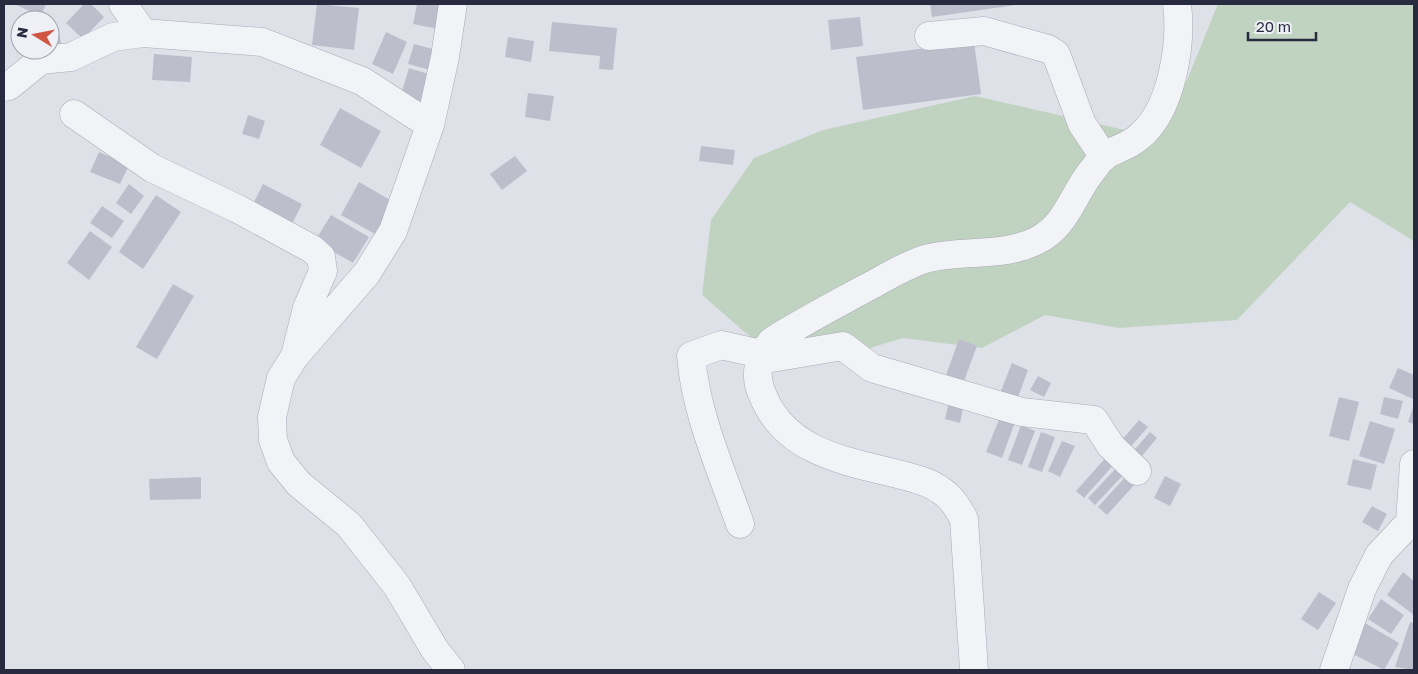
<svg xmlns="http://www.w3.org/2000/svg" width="1418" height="674" font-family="'Golos Text',sans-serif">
	<rect width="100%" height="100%" fill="#dfe1e9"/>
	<path fill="#c0d3c1" d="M 1218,4 L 1414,4 L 1414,241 L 1350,202 L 1237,320 L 1119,328 L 1045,315 L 982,348 L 903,338 L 827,361 L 754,340 L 702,295 L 711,220 L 754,158 L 823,130 L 975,96 L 1129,131 L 1187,80 Z"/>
	<path fill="#bdbecc" d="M 14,4 L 46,4 L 41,16 Z
		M 84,4 L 91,4 L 104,17 L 83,39 L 66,23 Z
		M 317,4 L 359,8 L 354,50 L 312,45 Z
		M 417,4 L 443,4 L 439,29 L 413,24 Z
		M 930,4 L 1016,4 L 1016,5 L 932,17 Z
		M 860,17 L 863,46 L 831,50 L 828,20 Z
		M 552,22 L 617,28 L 613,70 L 599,69 L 600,56 L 549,51 Z
		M 58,28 L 62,48 L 50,50 L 50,30 Z
		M 386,32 L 407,42 L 393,74 L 372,64 Z
		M 508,37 L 534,41 L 531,62 L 505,57 Z
		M 974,42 L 981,94 L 863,110 L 856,57 Z
		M 414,44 L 440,51 L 434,71 L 408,64 Z
		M 154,54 L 192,57 L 190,82 L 152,80 Z
		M 409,68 L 435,76 L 425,108 L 399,101 Z
		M 528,93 L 554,96 L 550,121 L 525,117 Z
		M 340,108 L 381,131 L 361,168 L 320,145 Z
		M 248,115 L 265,121 L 259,139 L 242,134 Z
		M 701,146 L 735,150 L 733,165 L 699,161 Z
		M 99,152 L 129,165 L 120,184 L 90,172 Z
		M 515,156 L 527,171 L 502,190 L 490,174 Z
		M 359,182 L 392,201 L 375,234 L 341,215 Z
		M 129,184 L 144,196 L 131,214 L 116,203 Z
		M 263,184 L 302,204 L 290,228 L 251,208 Z
		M 156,195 L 181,212 L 143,269 L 119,252 Z
		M 102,206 L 124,221 L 112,238 L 90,223 Z
		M 331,215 L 369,237 L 353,263 L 315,241 Z
		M 90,231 L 112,247 L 89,280 L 67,263 Z
		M 173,284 L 194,296 L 157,359 L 136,347 Z
		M 959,339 L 977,346 L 964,381 L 946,375 Z
		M 1012,363 L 1028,370 L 1017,400 L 1000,393 Z
		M 1398,368 L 1414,375 L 1413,399 L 1389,388 Z
		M 1038,376 L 1051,383 L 1044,397 L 1030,390 Z
		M 1339,397 L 1359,402 L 1349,441 L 1329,436 Z
		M 1384,397 L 1403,401 L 1398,419 L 1380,414 Z
		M 949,401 L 964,404 L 960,423 L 945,419 Z
		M 1414,404 L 1414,424 L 1408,422 Z
		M 1000,417 L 1015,422 L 1002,458 L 986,452 Z
		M 1139,420 L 1148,427 L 1125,453 L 1117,446 Z
		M 1370,421 L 1395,429 L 1384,464 L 1359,456 Z
		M 1021,425 L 1035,431 L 1022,465 L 1008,460 Z
		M 1041,432 L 1055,437 L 1042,472 L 1028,467 Z
		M 1150,432 L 1157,438 L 1136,463 L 1129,456 Z
		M 1062,441 L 1075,446 L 1060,477 L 1048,471 Z
		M 1108,455 L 1116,462 L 1084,498 L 1076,491 Z
		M 1353,459 L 1377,465 L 1371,490 L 1347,485 Z
		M 1119,465 L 1126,472 L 1095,505 L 1088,498 Z
		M 1128,474 L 1137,482 L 1107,515 L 1098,507 Z
		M 1165,476 L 1181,484 L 1170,506 L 1154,498 Z
		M 201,477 L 201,499 L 150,500 L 149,479 Z
		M 1372,506 L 1387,514 L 1378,531 L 1362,522 Z
		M 1403,572 L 1414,581 L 1414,615 L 1387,595 Z
		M 1319,592 L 1336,603 L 1318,630 L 1301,619 Z
		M 1381,599 L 1404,615 L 1391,634 L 1368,619 Z
		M 1410,622 L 1414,623 L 1414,670 L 1395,667 Z
		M 1365,623 L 1399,643 L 1384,670 L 1349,652 Z"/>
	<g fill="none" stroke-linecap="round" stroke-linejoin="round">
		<defs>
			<path id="minor" d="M 123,4 L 143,33
				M 929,36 L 984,31 L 1048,49 L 1056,54 L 1082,124 L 1104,157
				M 4,87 L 9,86 L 41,60 L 71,57 L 113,37 L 143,33 L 262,42 L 362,81 L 430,125
				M 74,114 L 152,168 L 238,209 L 312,249 L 321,257 L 323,271 L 307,308 L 296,352
				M 759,360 L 843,346 L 872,368 L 1022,412 L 1094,420 L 1111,446 L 1137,471
				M 740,524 C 721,469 696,415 691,356 L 721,345 L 761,354
				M 451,670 L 435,650 L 397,586 L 349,525 L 299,484 L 281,462 L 273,440 L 272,417 L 281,378 L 295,356 L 367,273 L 393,231 L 430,125 L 445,57 L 453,4
				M 974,670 L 964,519 C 957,507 952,497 940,490 C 928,481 912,478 898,474 C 845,461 786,452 763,396 C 753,375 758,358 772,341 C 802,322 833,306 864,289 C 884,279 903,266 925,259 C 961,249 1001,258 1036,241 C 1066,227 1072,196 1091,172 C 1095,167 1099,161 1103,157 C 1112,150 1128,147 1139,137 C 1172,110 1182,44 1177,4
				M 1334,670 L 1362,589 L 1379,555 L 1410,522 L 1414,464"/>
		</defs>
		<use href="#minor" stroke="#a8aab6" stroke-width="29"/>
		<use href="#minor" stroke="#f2f3f7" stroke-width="28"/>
	</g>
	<rect width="1418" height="674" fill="none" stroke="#282a40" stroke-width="10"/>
	<g transform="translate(35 35) rotate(280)"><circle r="24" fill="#eff0f6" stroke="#9fa1ad"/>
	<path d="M0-4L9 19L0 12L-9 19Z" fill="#d05542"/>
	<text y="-8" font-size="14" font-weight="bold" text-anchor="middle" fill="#282a40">N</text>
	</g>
	<path d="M1248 32v8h68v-8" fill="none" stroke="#282a40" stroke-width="2.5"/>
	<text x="1256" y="32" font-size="15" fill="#282a40" stroke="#eff0f6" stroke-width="4" paint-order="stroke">20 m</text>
</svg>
